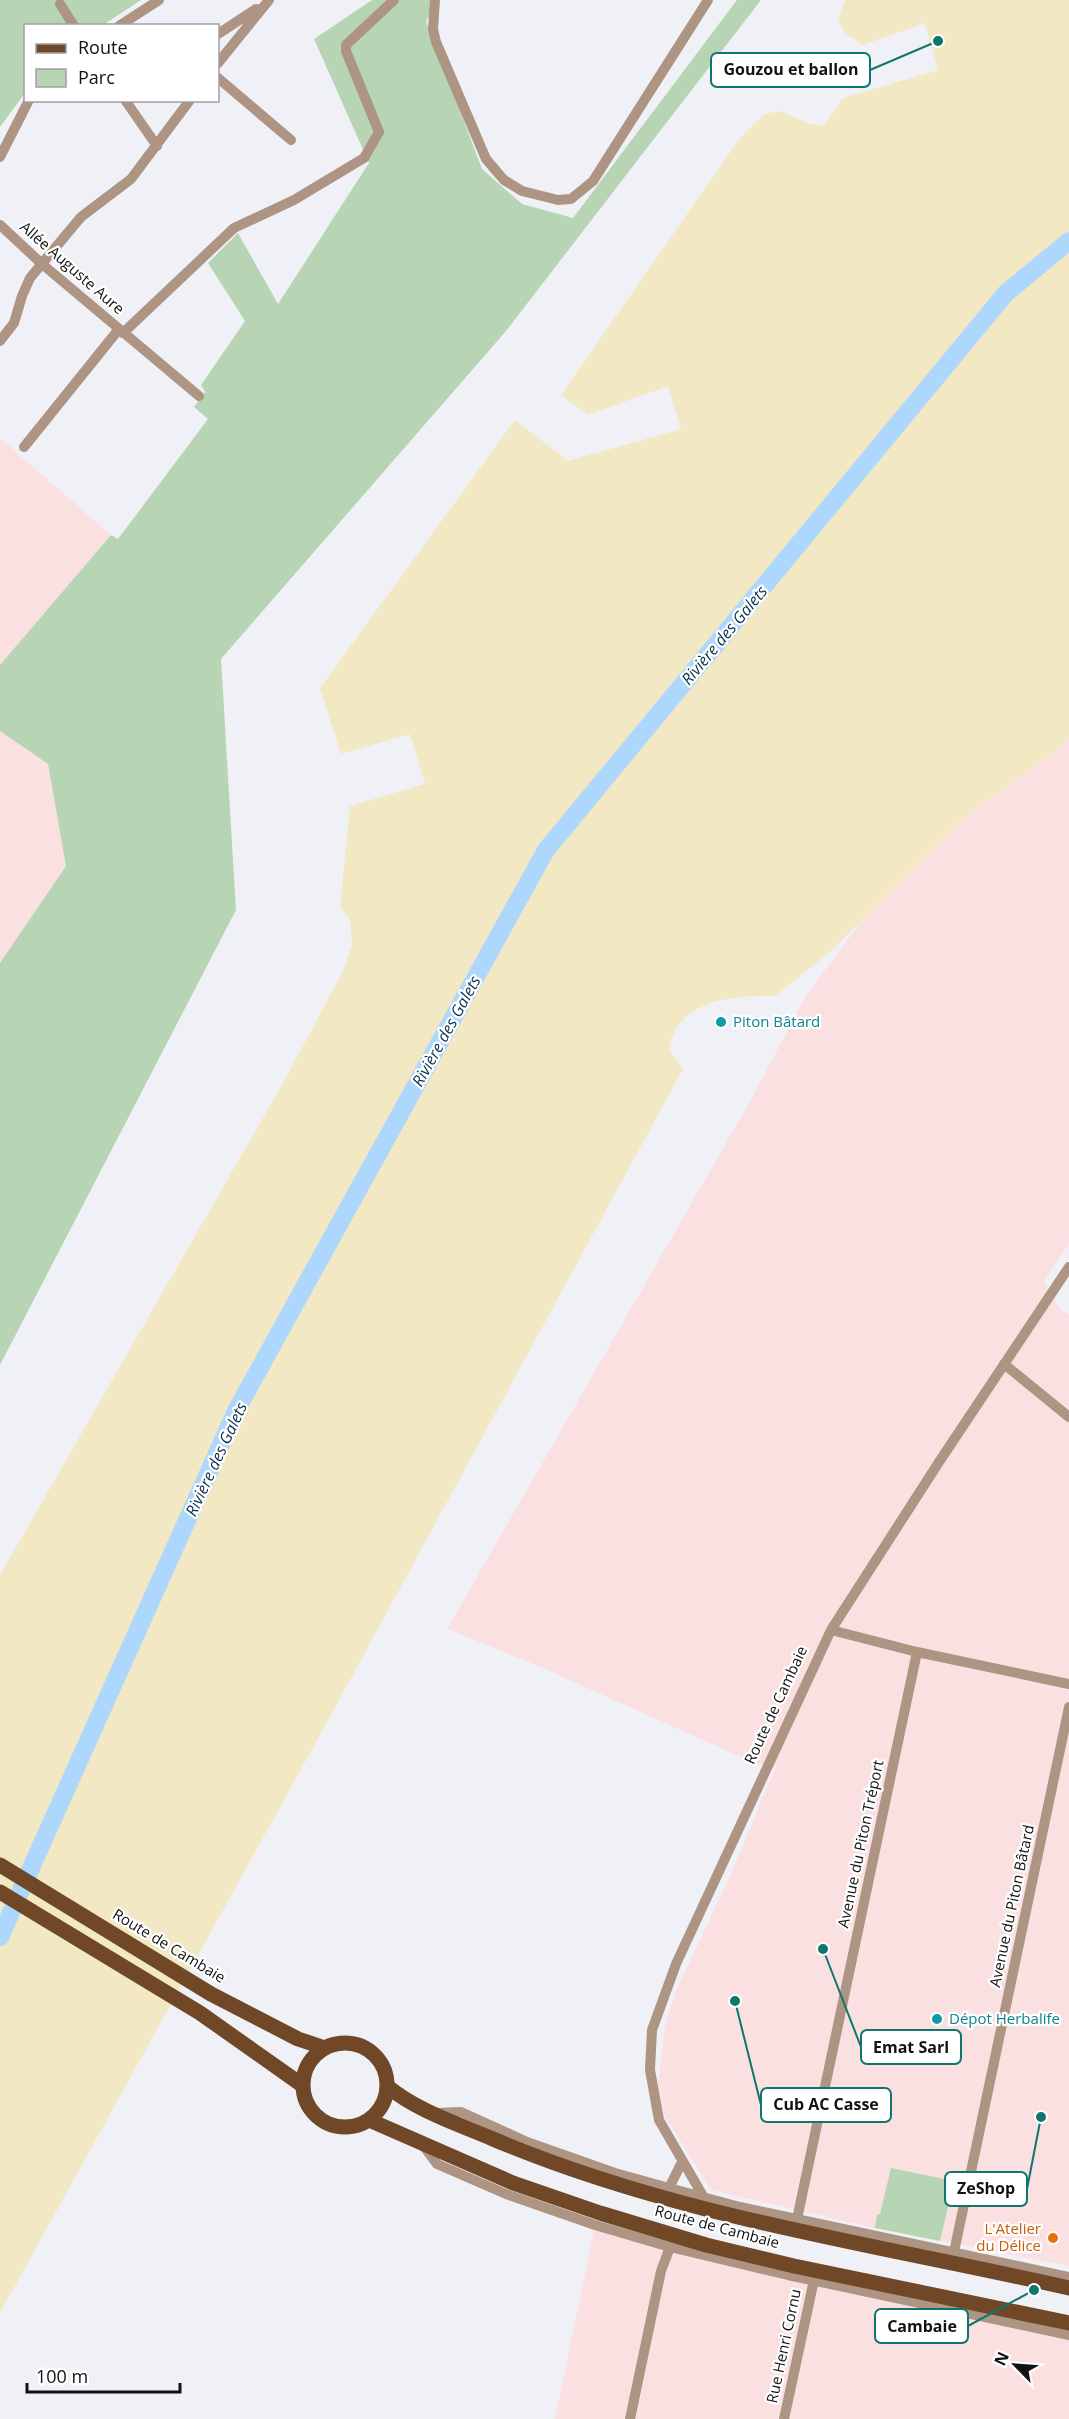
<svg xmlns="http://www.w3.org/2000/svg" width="1069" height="2419" font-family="'Open Sans',sans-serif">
	<rect width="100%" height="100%" fill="#f0f1f6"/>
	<path fill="#fbe0e2" d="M 0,438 L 111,535 L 0,665 Z
		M 0,731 L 48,764 L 66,866 L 0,963 Z
		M 1069,737 L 1069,1244 L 1044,1281 L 1059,1307 L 1069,1315 L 1069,2266 L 875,2228 L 711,2190 L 663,2113 L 658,2083 L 665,2024 L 675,1993 L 730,1876 L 776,1766 L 756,1764 L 536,1665 L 447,1629 L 753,1096 L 805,997 L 863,919 L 964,818 L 1056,751 Z
		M 595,2225 L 1069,2335 L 1069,2419 L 555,2419 Z"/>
	<path fill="#b7d5b4" d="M 0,0 L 141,0 L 103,25 L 26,26 L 25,93 L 0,127 Z
		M 372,0 L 439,0 L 426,21 L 482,169 L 522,204 L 573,218 L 737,0 L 761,0 L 506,331 L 221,659 L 236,910 L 0,1365 L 0,963 L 66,866 L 48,764 L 0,731 L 0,665 L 111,535 L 118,539 L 208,419 L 194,407 L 205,392 L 201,385 L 245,321 L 208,263 L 238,233 L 278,304 L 369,163 L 314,39 Z
		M 891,2168 L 954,2181 L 940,2241 L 875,2228 L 877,2214 L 880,2214 Z"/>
	<path fill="#f2e8c3" d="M 845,0 L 1069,0 L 1069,737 L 1056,751 L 964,818 L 830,952 L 775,996 C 734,995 677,999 669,1049 L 683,1069 L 326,1724 L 0,2313 L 0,1575 L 287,1076 L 345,967 L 352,944 L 350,920 L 340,907 L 350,806 L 425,784 L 410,734 L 341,754 L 320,688 L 515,420 L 568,461 L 681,429 L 668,386 L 588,415 L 561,395 L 740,138 L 764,114 L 781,111 L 809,124 L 824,125 L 843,98 L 938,70 L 925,23 L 863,45 L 846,34 L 838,19 Z"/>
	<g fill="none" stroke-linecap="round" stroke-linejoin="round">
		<path stroke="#aed7fd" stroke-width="18" d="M 0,1937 L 237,1409 L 546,850 L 1006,293 L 1069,241"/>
		<path stroke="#ad9483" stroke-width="10" d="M 435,0 L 433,29 L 436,42 L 486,159 L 504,180 L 522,191 L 558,200 L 571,199 L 593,181 L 708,0
			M 60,4 L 74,26
			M 119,26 L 159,0
			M 218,34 L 256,9
			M 218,63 L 269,0
			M 218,78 L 291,140
			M 125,100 L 157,146
			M 0,157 L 29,100
			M 0,225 L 42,264 L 199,396
			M 123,333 L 234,228 L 294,200 L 364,158 L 379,132 L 346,51 L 346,45 L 394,0
			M 0,341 L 14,323 L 22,296 L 30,278 L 81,217 L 131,179 L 190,100
			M 24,447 L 119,329
			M 1004,1364 L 1069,1417
			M 831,1630 L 917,1652 L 1069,1684
			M 437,2113 L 461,2112 L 527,2142 L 615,2173 L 669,2188 L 740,2207 L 1069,2277
			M 422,2144 L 437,2164 L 506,2194 L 595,2225 L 670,2247 L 788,2275 L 1069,2335
			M 669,2188 L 682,2162
			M 703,2196 L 659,2120 L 650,2070 L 652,2030 L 676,1964 L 831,1630 L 939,1462 L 1069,1267
			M 797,2219 L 917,1652
			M 954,2252 L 1069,1707
			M 630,2419 L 661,2271 L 670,2247
			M 784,2419 L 814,2280"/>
		<path stroke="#704827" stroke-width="15" d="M 0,1865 L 211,1994 L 298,2039 L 325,2048
			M 0,1892 L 200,2013 L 302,2085
			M303 2085a42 42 0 1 1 84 0a42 42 0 1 1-84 0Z
			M 387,2086 C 417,2111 458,2124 493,2139 C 677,2217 876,2244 1069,2288
			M 369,2120 L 513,2183 L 600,2213 L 706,2245 L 794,2266 L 1069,2323"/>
	</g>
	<g fill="#0f9aa8" stroke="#fff" stroke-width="2">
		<circle cx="721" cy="1022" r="6"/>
		<circle cx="937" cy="2019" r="6"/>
	</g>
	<circle fill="#e8710a" stroke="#fff" stroke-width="2" cx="1053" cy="2238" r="6"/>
	<g text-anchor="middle" stroke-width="4.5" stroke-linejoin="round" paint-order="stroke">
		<g font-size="15" fill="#121214" stroke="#fff">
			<text transform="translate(72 268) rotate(41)" y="5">Allée Auguste Aure</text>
			<text transform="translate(776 1705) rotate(-65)" y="5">Route de Cambaie</text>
			<text transform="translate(861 1844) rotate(-78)" y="5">Avenue du Piton Tréport</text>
			<text transform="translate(1012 1906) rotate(-78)" y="5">Avenue du Piton Bâtard</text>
			<text transform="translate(169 1946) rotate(31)" y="5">Route de Cambaie</text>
			<text transform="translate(717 2227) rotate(15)" y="5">Route de Cambaie</text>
			<text transform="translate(784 2346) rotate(-78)" y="5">Rue Henri Cornu</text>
		</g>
		<g font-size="15" fill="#0d838f" stroke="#fff" text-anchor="start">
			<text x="733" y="1027">Piton Bâtard</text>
			<text x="949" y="2024">Dépot Herbalife</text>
		</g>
		<g font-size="15" fill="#c56008" stroke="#fff" text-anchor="end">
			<text x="1041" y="2234">L'Atelier<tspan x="1041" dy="17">du Délice</tspan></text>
		</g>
		<g font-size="16" font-style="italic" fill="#09314f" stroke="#fff">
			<text transform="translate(724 635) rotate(-50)" y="6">Rivière des Galets</text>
			<text transform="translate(446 1031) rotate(-61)" y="6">Rivière des Galets</text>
			<text transform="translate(216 1459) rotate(-65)" y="6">Rivière des Galets</text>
		</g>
	</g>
	<path fill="none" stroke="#0f766e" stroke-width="2" d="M938 41L870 70M823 1949L861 2047M735 2001L761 2105M1041 2117L1027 2189M1034 2290L968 2326"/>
	<g fill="#0f766e" stroke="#fff" stroke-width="2">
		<circle cx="938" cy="41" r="6"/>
		<circle cx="823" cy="1949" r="6"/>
		<circle cx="735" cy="2001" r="6"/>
		<circle cx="1041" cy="2117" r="6"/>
		<circle cx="1034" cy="2290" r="6"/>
	</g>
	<g fill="#fff" stroke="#0f766e" stroke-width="2">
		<rect x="711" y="53" width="159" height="34" rx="6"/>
		<rect x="861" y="2030" width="100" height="34" rx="6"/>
		<rect x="761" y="2088" width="130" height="34" rx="6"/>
		<rect x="945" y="2172" width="82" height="34" rx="6"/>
		<rect x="875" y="2309" width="93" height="34" rx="6"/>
	</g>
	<g font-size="16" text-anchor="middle" font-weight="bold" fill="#121214">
		<text x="791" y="75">Gouzou et ballon</text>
		<text x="911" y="2053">Emat Sarl</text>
		<text x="826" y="2110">Cub AC Casse</text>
		<text x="986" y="2194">ZeShop</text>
		<text x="922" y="2332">Cambaie</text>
	</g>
	<rect x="24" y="24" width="195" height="78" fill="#ffffff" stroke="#a0a0a1" stroke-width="1.5"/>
	<rect x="36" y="44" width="30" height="9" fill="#704827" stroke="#a0a0a1" stroke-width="1.5"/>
	<text x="78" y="54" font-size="18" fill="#121214">Route</text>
	<rect x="36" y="69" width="30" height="18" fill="#b7d5b4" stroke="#a0a0a1" stroke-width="1.5"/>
	<text x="78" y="84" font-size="18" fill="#121214">Parc</text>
	<g transform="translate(1015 2365) rotate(295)" stroke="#ffffff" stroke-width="4.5" paint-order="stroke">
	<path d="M0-4.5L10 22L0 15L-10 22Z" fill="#121214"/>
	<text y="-9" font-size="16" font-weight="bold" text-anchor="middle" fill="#121214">N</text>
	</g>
	<path d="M27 2383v9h153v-9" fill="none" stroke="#121214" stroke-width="3"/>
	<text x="36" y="2383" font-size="18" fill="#121214" stroke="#ffffff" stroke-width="4.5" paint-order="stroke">100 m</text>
</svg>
